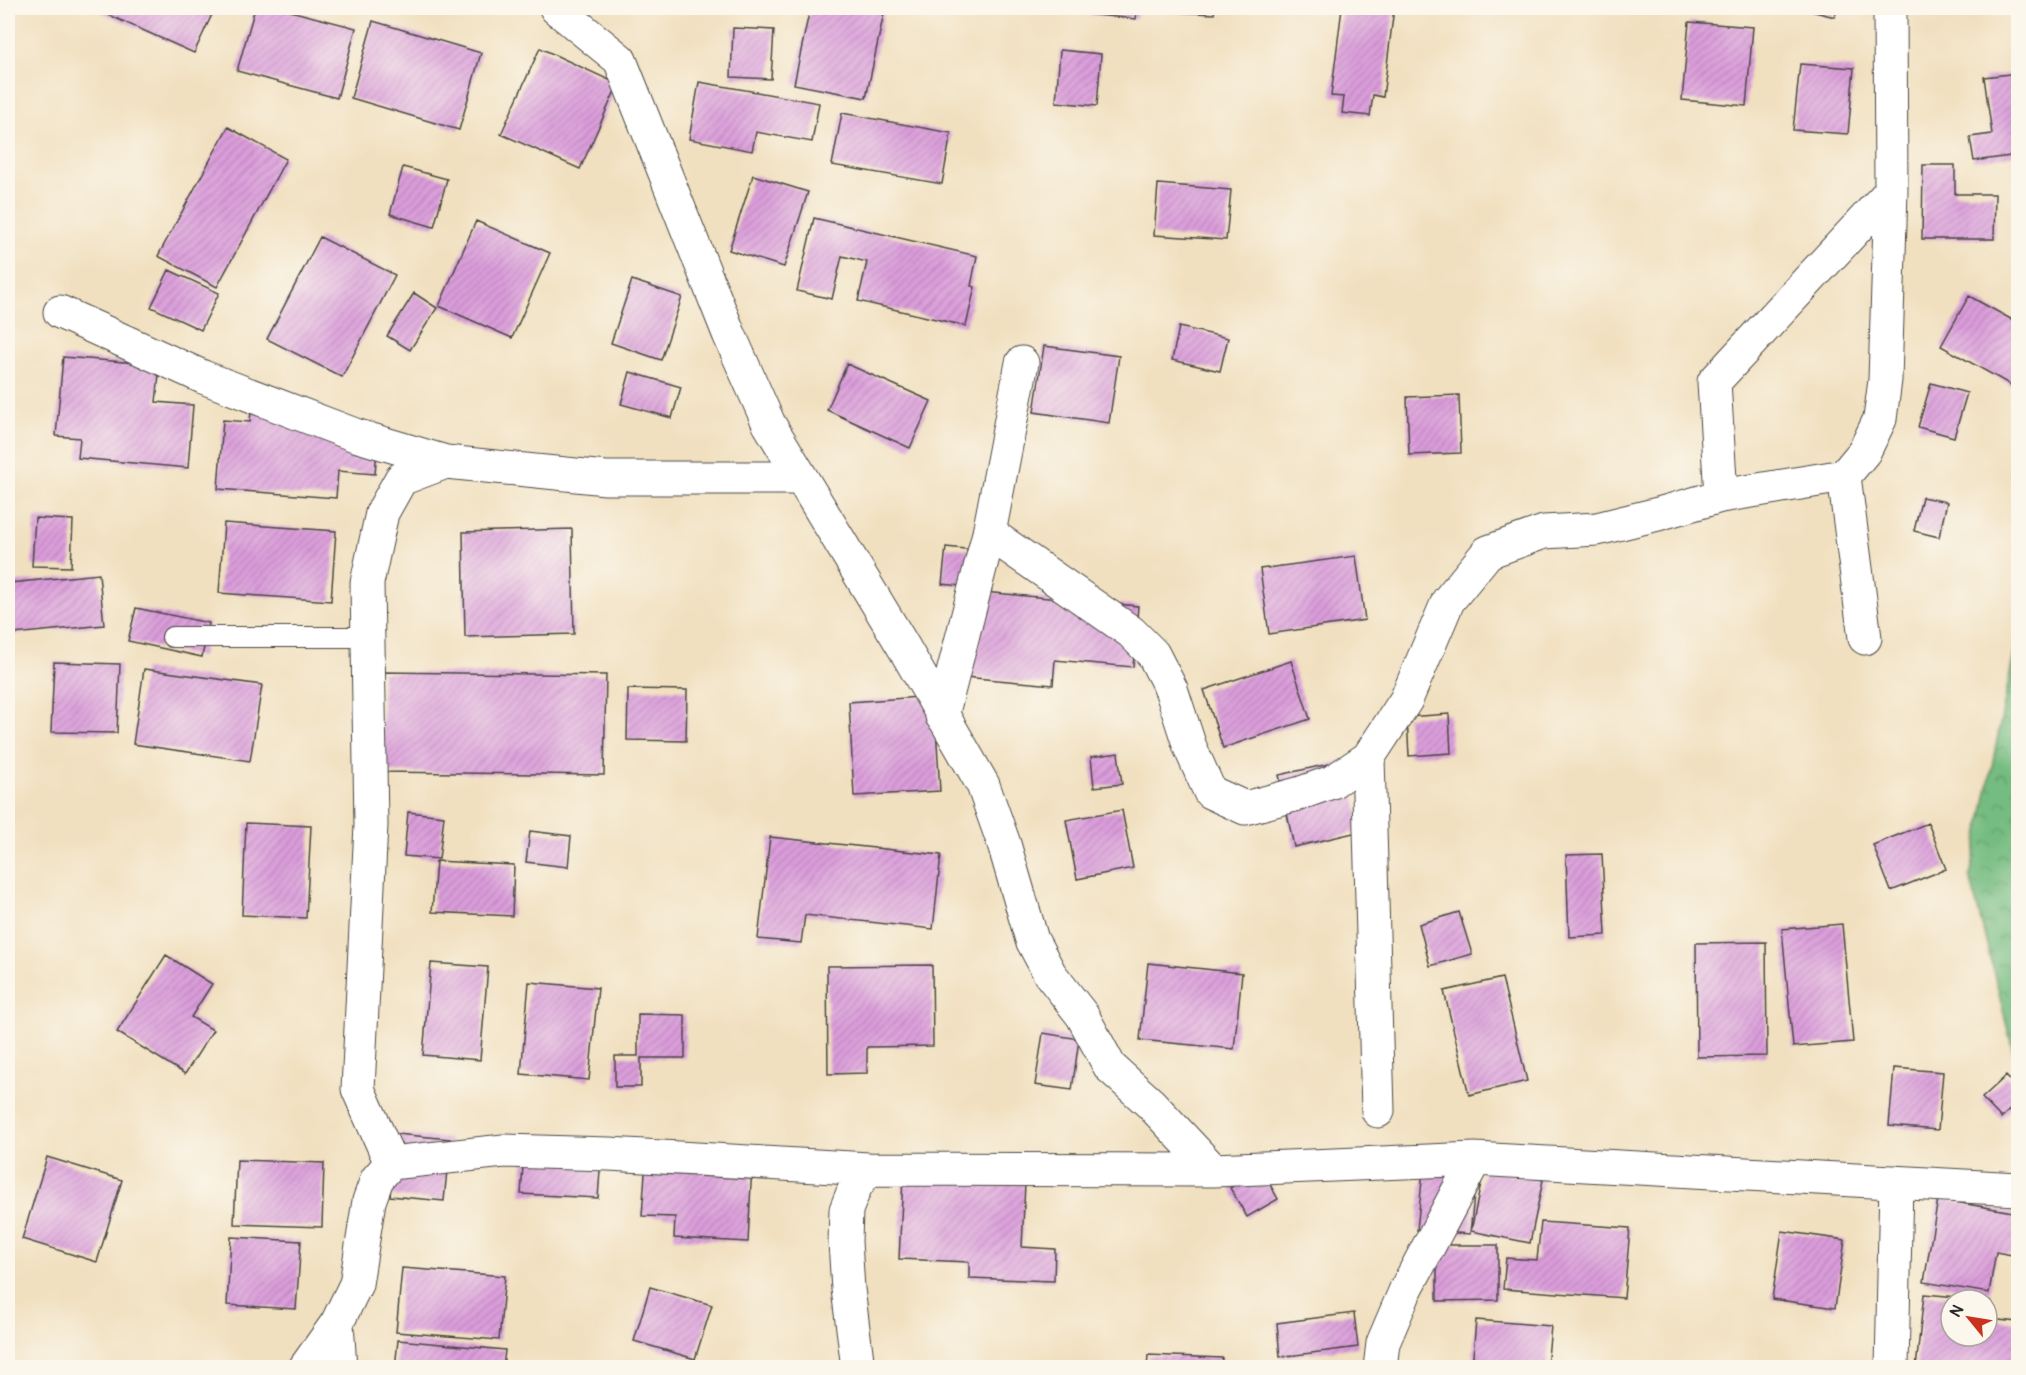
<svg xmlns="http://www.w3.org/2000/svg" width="2026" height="1375" font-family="Pangolin,sans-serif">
	<defs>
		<pattern id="forest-crowns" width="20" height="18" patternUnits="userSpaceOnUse" patternTransform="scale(1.5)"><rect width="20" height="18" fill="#75bc80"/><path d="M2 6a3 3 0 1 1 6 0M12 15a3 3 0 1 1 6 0" fill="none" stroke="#609969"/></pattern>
		<pattern id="building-hatch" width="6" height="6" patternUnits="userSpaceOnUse" patternTransform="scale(1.5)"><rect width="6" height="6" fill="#dc9edc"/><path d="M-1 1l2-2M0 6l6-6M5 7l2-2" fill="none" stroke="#b381b3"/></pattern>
	</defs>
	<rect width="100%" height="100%" fill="#fbf7ec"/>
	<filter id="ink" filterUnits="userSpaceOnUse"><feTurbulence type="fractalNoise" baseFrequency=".0167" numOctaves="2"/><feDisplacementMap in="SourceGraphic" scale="12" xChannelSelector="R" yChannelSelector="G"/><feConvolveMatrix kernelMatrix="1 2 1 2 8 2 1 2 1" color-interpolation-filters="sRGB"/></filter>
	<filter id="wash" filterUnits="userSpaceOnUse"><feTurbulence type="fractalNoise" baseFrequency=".008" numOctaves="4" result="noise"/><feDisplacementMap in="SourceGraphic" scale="24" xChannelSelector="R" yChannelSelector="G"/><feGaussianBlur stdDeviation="1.35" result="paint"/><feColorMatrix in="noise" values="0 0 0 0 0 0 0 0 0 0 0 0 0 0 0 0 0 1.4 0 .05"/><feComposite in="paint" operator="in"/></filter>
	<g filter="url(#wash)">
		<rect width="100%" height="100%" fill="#f1e0c0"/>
		<path fill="url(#forest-crowns)" stroke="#507456" stroke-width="1.5" d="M 2018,634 L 2018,1071 L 1970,877 Z"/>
		<g id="blocks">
			<path fill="url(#building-hatch)" d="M 93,8 L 215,8 L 194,53 Z
				M 255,8 L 279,8 L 356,28 L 337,98 L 237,71 Z
				M 810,8 L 885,8 L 866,98 L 794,84 Z
				M 1056,8 L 1215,8 L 1214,14 L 1137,10 L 1136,19 L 1056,11 Z
				M 1342,8 L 1394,8 L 1383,97 L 1373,95 L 1370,116 L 1342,113 L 1344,97 L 1331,96 Z
				M 1799,8 L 1837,8 L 1835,17 Z
				M 373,21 L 481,53 L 459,130 L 351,98 Z
				M 1689,22 L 1753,27 L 1746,106 L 1682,100 Z
				M 733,28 L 774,30 L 771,79 L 731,77 Z
				M 540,48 L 618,84 L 580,169 L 501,134 Z
				M 1060,50 L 1101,54 L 1097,106 L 1056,102 Z
				M 1800,64 L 1854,68 L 1848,134 L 1793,130 Z
				M 2018,73 L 2018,155 L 1974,161 L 1970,137 L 1992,134 L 1984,77 Z
				M 699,82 L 819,103 L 812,142 L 756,132 L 752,151 L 689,139 Z
				M 842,113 L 951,133 L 942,184 L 832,165 Z
				M 228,127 L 286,159 L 217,287 L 158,256 Z
				M 1923,165 L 1955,165 L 1955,194 L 1995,194 L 1994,239 L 1922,239 Z
				M 403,167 L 447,179 L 434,227 L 390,214 Z
				M 753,175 L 808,192 L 784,267 L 729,250 Z
				M 1158,184 L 1231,190 L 1226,240 L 1154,235 Z
				M 814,218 L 977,256 L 971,286 L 975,287 L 966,326 L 858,301 L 867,262 L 842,256 L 832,299 L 797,291 Z
				M 476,221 L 550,253 L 512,338 L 439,306 Z
				M 320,237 L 395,275 L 342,377 L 267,339 Z
				M 169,270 L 219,293 L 201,330 L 151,307 Z
				M 632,280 L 682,297 L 661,360 L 611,343 Z
				M 414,293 L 437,308 L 410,350 L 387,336 Z
				M 1969,296 L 2018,323 L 2018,389 L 1941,346 Z
				M 1179,327 L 1228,338 L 1220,371 L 1172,360 Z
				M 1044,346 L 1119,356 L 1109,423 L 1034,412 Z
				M 63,357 L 160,365 L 156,402 L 193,405 L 188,468 L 78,458 L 80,438 L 56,436 Z
				M 847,364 L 931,401 L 910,448 L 827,410 Z
				M 630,372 L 681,387 L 672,418 L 621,404 Z
				M 1931,383 L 1967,393 L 1954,437 L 1918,427 Z
				M 1459,395 L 1461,453 L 1409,455 L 1407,397 Z
				M 252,401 L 378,435 L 375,474 L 338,471 L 336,498 L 218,489 L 223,420 L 250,422 Z
				M 1922,497 L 1947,502 L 1939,537 L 1914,531 Z
				M 35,518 L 73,520 L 71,567 L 32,566 Z
				M 224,523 L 336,531 L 331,601 L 219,593 Z
				M 572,529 L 574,634 L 465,637 L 463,532 Z
				M 946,547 L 994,552 L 990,589 L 942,584 Z
				M 1356,556 L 1365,620 L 1269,634 L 1260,569 Z
				M 99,574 L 104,625 L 14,634 L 10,583 Z
				M 971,591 L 1138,606 L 1133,667 L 1055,660 L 1053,685 L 964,677 Z
				M 136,608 L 209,623 L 202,657 L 128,641 Z
				M 1291,661 L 1310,719 L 1223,748 L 1204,690 Z
				M 54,662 L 120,664 L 117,733 L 51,732 Z
				M 144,669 L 262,685 L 250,761 L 133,744 Z
				M 382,672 L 606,675 L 604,775 L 381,772 Z
				M 628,689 L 687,690 L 686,741 L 627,740 Z
				M 934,696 L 940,791 L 854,796 L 849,702 Z
				M 1449,714 L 1451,753 L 1409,756 L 1407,717 Z
				M 1118,753 L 1122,784 L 1094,787 L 1091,757 Z
				M 1347,760 L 1362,831 L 1294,847 L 1279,775 Z
				M 1122,810 L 1133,868 L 1077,879 L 1066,820 Z
				M 408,812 L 444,816 L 439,859 L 404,856 Z
				M 246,823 L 311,826 L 306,918 L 242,915 Z
				M 1928,823 L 1946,869 L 1891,891 L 1873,845 Z
				M 530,831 L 571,836 L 568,867 L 526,862 Z
				M 770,837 L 941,855 L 933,929 L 805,915 L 801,943 L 758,939 Z
				M 1602,854 L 1606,935 L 1569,937 L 1566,855 Z
				M 436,861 L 514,865 L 512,916 L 432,912 Z
				M 1459,912 L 1472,954 L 1430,966 L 1419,924 Z
				M 1842,924 L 1853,1042 L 1793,1047 L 1782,929 Z
				M 1766,942 L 1767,1056 L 1697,1057 L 1696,943 Z
				M 166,955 L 212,984 L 191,1017 L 213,1030 L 185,1074 L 117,1032 Z
				M 431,963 L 488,967 L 480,1060 L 423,1055 Z
				M 1148,963 L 1242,973 L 1234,1049 L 1140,1040 Z
				M 932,965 L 933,1046 L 867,1047 L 867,1073 L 828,1074 L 827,966 Z
				M 1502,978 L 1527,1081 L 1469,1095 L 1444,991 Z
				M 529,982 L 598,988 L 589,1080 L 521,1074 Z
				M 638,1014 L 685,1015 L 685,1058 L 641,1058 L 641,1087 L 615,1087 L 615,1056 L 638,1056 Z
				M 1043,1033 L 1079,1039 L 1072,1090 L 1035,1085 Z
				M 1894,1068 L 1943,1072 L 1938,1130 L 1889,1126 Z
				M 2006,1076 L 2018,1089 L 2018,1102 L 2001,1118 L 1982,1098 Z
				M 396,1134 L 450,1139 L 444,1201 L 390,1196 Z
				M 525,1139 L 602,1143 L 598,1198 L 521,1194 Z
				M 47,1157 L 122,1180 L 97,1262 L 22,1239 Z
				M 646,1159 L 752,1164 L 748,1242 L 674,1238 L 675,1217 L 642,1216 Z
				M 237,1160 L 324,1163 L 322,1227 L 234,1224 Z
				M 1424,1161 L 1477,1166 L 1470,1234 L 1417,1230 Z
				M 1261,1169 L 1278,1199 L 1247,1217 L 1230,1188 Z
				M 1484,1169 L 1543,1180 L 1530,1243 L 1471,1231 Z
				M 903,1178 L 1025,1183 L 1022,1247 L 1055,1249 L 1054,1281 L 969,1278 L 969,1262 L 899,1259 Z
				M 1938,1199 L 2018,1213 L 2018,1256 L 1996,1252 L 1989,1293 L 1924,1282 Z
				M 1541,1222 L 1630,1228 L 1624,1298 L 1503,1289 L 1506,1258 L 1537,1260 Z
				M 1782,1231 L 1845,1240 L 1835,1308 L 1772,1299 Z
				M 231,1237 L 301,1241 L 296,1309 L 227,1305 Z
				M 1437,1245 L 1498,1245 L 1498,1300 L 1437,1301 Z
				M 402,1268 L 505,1276 L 499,1340 L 396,1332 Z
				M 650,1287 L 712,1305 L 695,1359 L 634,1341 Z
				M 1924,1294 L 1969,1298 L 1969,1300 L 1951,1300 L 1951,1336 L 1987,1336 L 1987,1300 L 1991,1301 L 1989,1319 L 2018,1322 L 2014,1368 L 1916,1368 Z
				M 1354,1313 L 1358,1347 L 1280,1357 L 1277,1323 Z
				M 1476,1320 L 1551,1326 L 1547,1368 L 1472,1368 Z
				M 398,1340 L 505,1350 L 503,1368 L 395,1368 Z
				M 1148,1355 L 1222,1358 L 1221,1368 L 1147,1368 Z"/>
		</g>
	</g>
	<g filter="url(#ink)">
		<use href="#blocks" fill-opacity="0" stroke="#494641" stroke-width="1.5"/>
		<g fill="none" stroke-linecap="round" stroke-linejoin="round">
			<defs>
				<path id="service" d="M 172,637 L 368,637"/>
				<path id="minor" d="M 556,8 L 620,60 L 729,334 L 769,424 L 903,646 L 983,785 L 1004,844 L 1032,940 L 1050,974 L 1082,1015 L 1110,1067 L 1151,1104 L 1213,1170
					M 60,312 L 203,377 L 355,435 L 446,462 L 606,478 L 801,478
					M 1844,476 L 1865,638
					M 1721,496 L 1714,382 L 1891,191
					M 989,533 L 1131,632 L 1153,654 L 1171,689 L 1190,747 L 1210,792 L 1245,808 L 1298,794 L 1332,782 L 1368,758 L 1406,700 L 1448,601 L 1488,552 L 1544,532 L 1597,529 L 1658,514 L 1721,496 L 1844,476 L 1864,452 L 1880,419 L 1885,380 L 1891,191 L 1890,8
					M 942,716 L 989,533 L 1022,363
					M 1368,758 L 1378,1111
					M 391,1163 L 358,1089 L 371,825 L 367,583 L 382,513 L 401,479 L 446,462
					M 337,1323 L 340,1368
					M 305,1368 L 337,1323 L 356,1284 L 369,1201 L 377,1179 L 391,1163 L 504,1151 L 609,1154 L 869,1169 L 1213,1170 L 1475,1159 L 2018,1189
					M 858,1368 L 848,1289 L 845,1242 L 846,1210 L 856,1185 L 869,1169
					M 1380,1368 L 1383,1343 L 1406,1289 L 1475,1159
					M 1892,1368 L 1896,1182"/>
			</defs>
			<use href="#service" stroke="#494641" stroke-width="22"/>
			<use href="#minor" stroke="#494641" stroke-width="35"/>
			<use href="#service" stroke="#fff" stroke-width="20"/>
			<use href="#minor" stroke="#fff" stroke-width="33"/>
		</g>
	</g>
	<rect width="2026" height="1375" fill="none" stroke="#fbf7ec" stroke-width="30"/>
	<g transform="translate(1969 1318) rotate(300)"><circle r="28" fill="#fbf7ec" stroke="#a8a59f" stroke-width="1.5"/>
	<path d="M0-4.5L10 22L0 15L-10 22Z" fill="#c8321e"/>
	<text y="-9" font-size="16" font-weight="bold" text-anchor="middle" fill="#2b2b2b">N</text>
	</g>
</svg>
